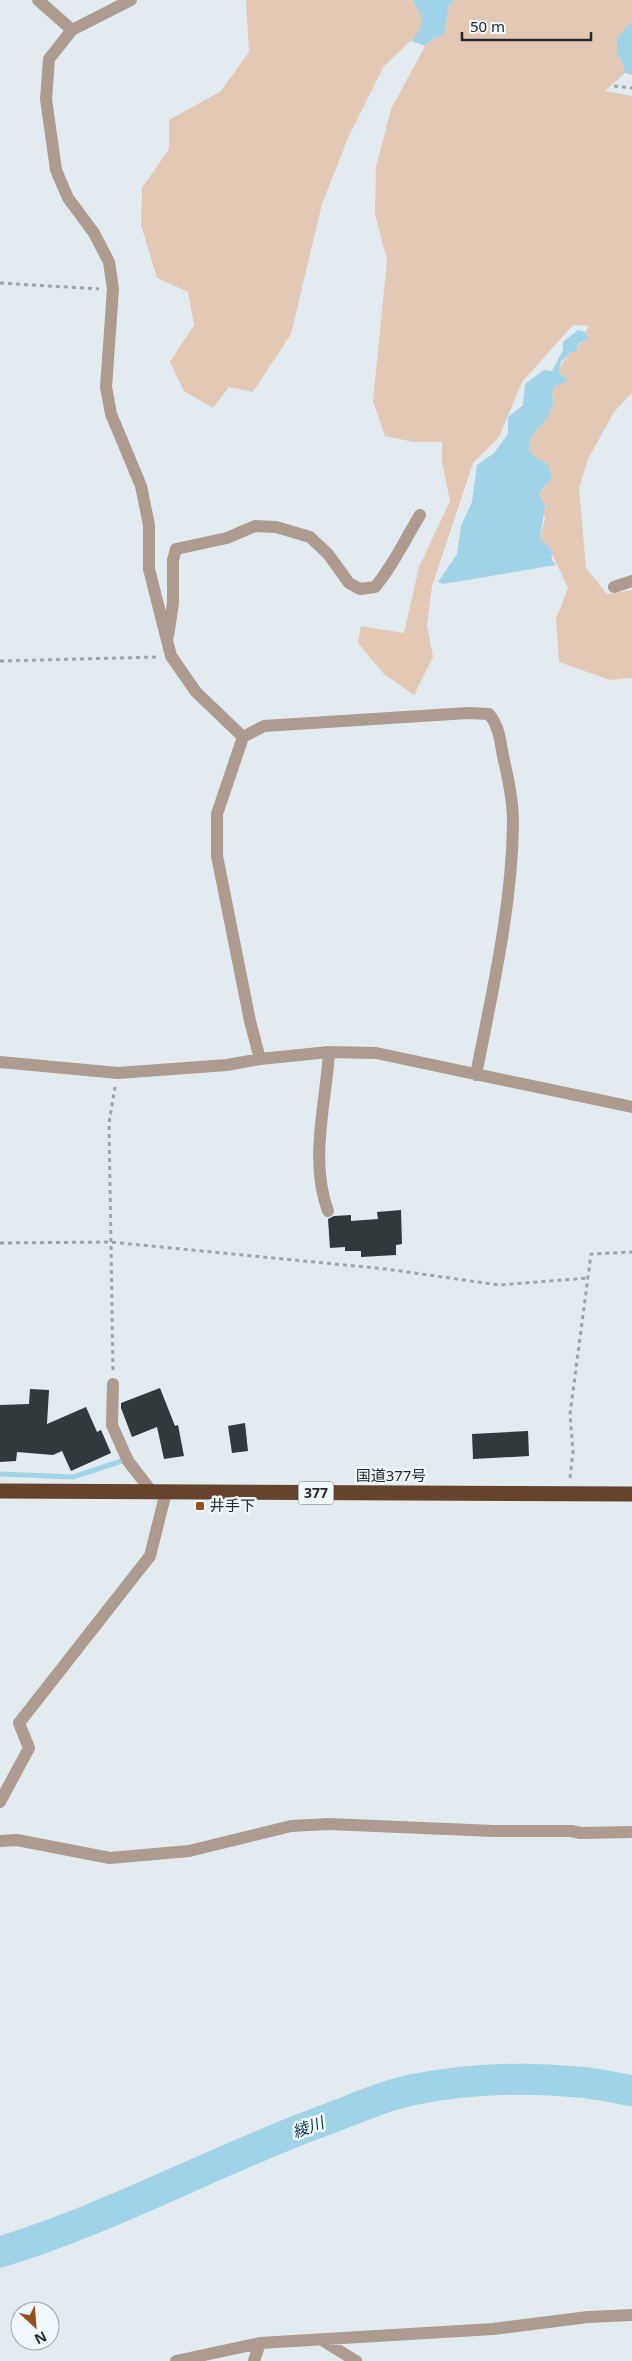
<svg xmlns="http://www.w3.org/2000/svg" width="632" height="2361" font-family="'Noto Sans','Noto Sans JP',sans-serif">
	<rect width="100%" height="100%" fill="#e2ebef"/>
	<path fill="#e4c8b6" d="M 246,0 L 413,0 L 420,11 L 422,22 L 419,33 L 384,66 L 348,138 L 322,204 L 291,334 L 253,392 L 229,387 L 213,408 L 184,391 L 170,362 L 194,325 L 188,292 L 157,278 L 141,225 L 142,188 L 169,149 L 169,120 L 221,91 L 249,52 Z
		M 454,0 L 632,0 L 632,21 L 617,54 L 622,60 L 625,73 L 605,91 L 632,96 L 632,393 L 614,412 L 588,459 L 579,488 L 586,568 L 607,594 L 632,590 L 632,678 L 610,680 L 559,662 L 556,619 L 568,588 C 560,571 553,552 540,539 L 545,518 L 539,494 L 545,487 L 547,463 L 537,459 L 529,450 L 531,437 L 548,417 L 554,402 C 546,380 569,348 588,339 L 585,332 L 589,326 L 573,325 L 522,382 L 499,437 L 473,463 L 432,586 L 427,625 L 433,657 L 414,695 L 384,674 L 358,643 L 361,626 L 404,633 L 419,567 L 450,501 L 442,462 L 442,442 L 414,442 L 385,436 L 373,401 L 387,260 L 375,214 L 376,167 L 391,109 L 425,46 L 434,38 L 444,35 L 449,5 Z"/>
	<path fill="#a0d3e8" d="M 413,0 L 454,0 L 449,5 L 444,35 L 434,38 L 425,46 L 411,41 C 426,26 423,17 413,0 Z
		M 632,0 L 632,75 L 625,73 L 622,61 L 617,54 L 617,38 L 632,21 Z
		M 578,330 L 585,332 L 588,339 L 578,344 L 576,352 L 571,352 L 561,362 L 559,372 L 568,381 L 554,387 L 552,396 L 554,402 L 548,417 L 531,437 L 529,450 L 537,459 L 547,463 L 552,477 L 539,494 L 545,506 L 540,539 L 551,549 L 552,560 L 556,565 L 443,584 L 438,582 L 457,554 L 461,526 L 472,502 L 477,465 L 494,453 L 508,434 L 508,417 L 523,405 L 525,384 L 544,370 L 552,371 L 563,350 L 563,342 Z"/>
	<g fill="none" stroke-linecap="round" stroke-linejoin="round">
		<path stroke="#a0d3e8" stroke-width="5" d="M 0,1474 L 73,1477 L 122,1461"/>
		<path stroke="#a0d3e8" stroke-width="31" d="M 0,2252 C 112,2218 216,2160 325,2120 C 353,2110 382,2096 411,2090 C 481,2076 563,2075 632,2091"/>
	</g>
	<path fill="#32393c" d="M 401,1210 L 402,1244 L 396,1245 L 396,1255 L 361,1257 L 361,1251 L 345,1251 L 345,1247 L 330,1248 L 328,1219 L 334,1216 L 351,1215 L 351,1221 L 378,1219 L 377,1212 Z
		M 160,1388 L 175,1426 L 178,1425 L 184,1456 L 164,1459 L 157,1427 L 132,1437 L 121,1408 L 121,1403 Z
		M 30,1389 L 49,1390 L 47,1424 L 86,1407 L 97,1432 L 101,1430 L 111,1453 L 71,1471 L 62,1451 L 53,1455 L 17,1452 L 16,1461 L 0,1462 L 0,1405 L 29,1404 Z
		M 245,1423 L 248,1451 L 232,1453 L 228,1426 Z
		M 528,1431 L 529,1456 L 473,1459 L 472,1434 Z"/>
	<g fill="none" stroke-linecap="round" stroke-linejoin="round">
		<path stroke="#9ea5a8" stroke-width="3" stroke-dasharray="4 4" stroke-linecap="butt" d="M 614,86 L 632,88
			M 0,283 L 99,289
			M 0,661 L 158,657
			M 0,1243 L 110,1242 L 386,1269 L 499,1285 L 588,1278
			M 113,1370 L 109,1123 L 115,1087
			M 570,1478 L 573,1452 L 570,1414 L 591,1254 L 632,1252"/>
		<path stroke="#ad9b8f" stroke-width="12" d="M 38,0 L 72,30
			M 131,0 L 72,30 L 49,59 L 46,99 L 56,170 L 68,198 L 94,233 L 109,262 L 113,289 L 106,387 L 111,414 L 141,486 L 149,525 L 149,569 L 171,656 L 196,692 L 243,737 L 217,814 L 217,856 L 250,1021 L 260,1059
			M 614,587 L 632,581
			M 168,636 L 173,603 L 173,560 L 176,549 L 227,538 L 255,526 L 276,527 L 310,537 L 328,554 L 349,583 L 360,589 L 375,587 C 394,565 405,539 420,515
			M 243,737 L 264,726 L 468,713 L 489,714 C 499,726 500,740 503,756 C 508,778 513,800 513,823 C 512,908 492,992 476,1075
			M 0,1062 L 118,1073 L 227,1065 L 260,1059 L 329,1052 L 376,1053 L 632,1107
			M 328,1211 C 309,1160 326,1104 329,1052
			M 113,1384 L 112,1425 L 128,1461 L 152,1492
			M 0,1802 L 29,1748 L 19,1723 L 150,1556 L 166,1492
			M 0,1841 L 17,1840 L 110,1858 L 189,1851 L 291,1826 L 328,1824 L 494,1831 L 571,1831 L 581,1833 L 632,1832
			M 322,2340 L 356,2361
			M 176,2361 L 260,2343 L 493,2329 L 588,2317 L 632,2315
			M 254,2361 L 260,2343"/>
		<path stroke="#66432b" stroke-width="15" d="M 0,1491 L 632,1494"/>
	</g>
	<rect fill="#93521d" stroke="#eff9fd" stroke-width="2" x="195" y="1501" width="10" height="10" rx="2.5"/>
	<g text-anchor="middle" stroke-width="5" stroke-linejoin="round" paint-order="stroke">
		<rect fill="#eff9fd" stroke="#616669" stroke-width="1" x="298.5" y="1481.5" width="35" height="23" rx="4"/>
		<g font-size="14" font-weight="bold" fill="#242729">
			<text x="316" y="1498">377</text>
		</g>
		<g font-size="15" fill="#242729" stroke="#eff9fd">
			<text x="391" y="1481">国道377号</text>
		</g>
		<g font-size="15" fill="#242729" stroke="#eff9fd" text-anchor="start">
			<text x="210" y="1511">井手下</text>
		</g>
		<g font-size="16" font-style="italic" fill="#0b3949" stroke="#eff9fd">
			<text transform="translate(308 2127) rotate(-20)" y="6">綾川</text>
		</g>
	</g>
	<g transform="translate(35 2326) rotate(154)"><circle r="24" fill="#eff9fd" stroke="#9ea5a8"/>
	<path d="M0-4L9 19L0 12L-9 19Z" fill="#93521d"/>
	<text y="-8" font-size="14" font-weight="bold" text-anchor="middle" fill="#242729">N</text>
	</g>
	<path d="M462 32v8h129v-8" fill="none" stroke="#242729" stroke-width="2.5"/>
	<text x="470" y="32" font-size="15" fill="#242729" stroke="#eff9fd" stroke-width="4" paint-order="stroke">50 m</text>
</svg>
